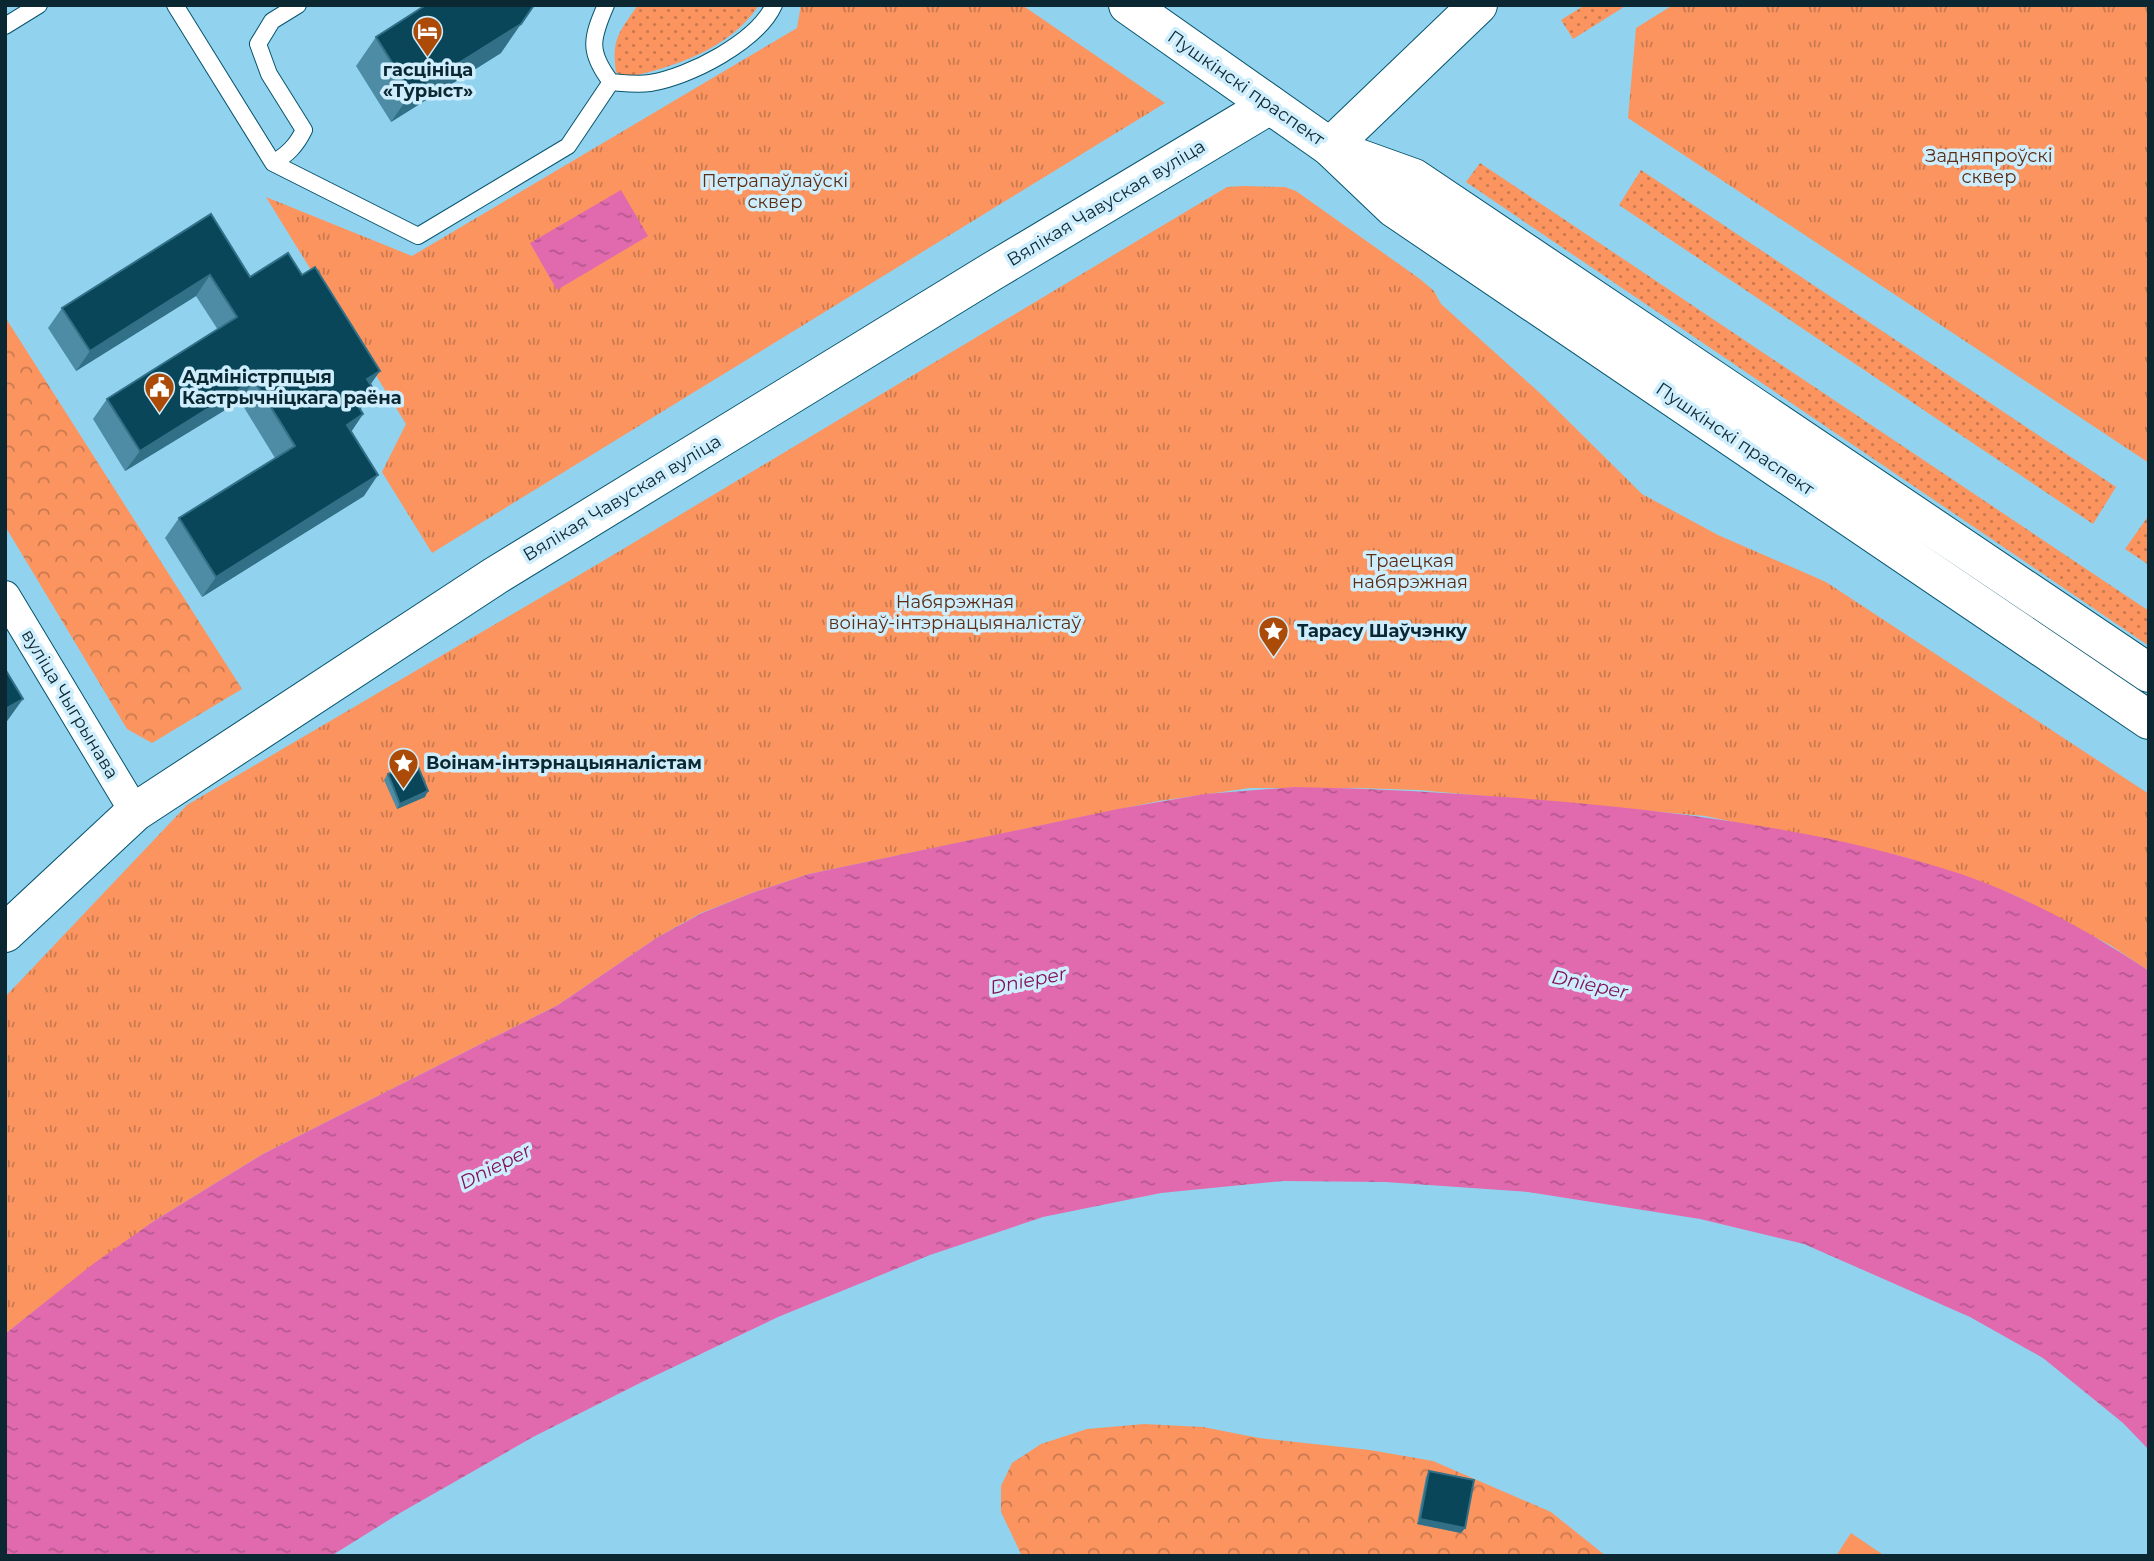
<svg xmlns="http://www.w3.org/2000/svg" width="2154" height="1561" font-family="Montserrat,sans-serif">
	<defs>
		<pattern id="grass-dots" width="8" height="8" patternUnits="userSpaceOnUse" patternTransform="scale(1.75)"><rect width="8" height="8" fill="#fb945f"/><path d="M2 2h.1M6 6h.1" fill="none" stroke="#c9794f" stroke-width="1.8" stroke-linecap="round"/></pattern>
		<pattern id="forest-crowns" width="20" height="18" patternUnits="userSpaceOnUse" patternTransform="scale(1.75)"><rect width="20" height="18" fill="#fb945f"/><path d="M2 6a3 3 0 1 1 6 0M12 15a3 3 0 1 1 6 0" fill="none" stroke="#c9794f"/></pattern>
		<pattern id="park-tufts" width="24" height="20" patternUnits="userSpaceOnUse" patternTransform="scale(1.75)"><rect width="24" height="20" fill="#fb945f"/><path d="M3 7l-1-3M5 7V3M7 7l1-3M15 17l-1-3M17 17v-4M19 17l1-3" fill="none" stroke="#c9794f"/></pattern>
		<pattern id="water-ripples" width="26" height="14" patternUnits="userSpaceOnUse" patternTransform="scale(1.75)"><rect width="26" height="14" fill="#e16aae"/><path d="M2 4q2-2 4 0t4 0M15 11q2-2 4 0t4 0" fill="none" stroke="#b5578e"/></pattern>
	</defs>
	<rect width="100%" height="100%" fill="#91d3ef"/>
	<path fill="url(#grass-dots)" d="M 638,5 L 759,5 C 730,49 674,67 625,78 L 616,72 C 611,39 620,31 638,5 Z
		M 1585,5 L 1627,5 L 1573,39 L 1561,20 Z
		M 1480,163 L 2149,611 L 2149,646 L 1466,182 Z
		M 1641,170 L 2116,487 L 2093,524 L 1619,205 Z
		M 2149,515 L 2149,565 L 2125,549 Z"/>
	<path fill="url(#forest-crowns)" d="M 5,317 L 242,689 L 152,743 L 127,729 L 5,526 Z
		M 1144,1424 L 1203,1427 L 1259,1438 L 1370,1450 L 1433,1461 L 1551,1512 L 1606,1556 L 1022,1556 L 1001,1512 L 1001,1486 L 1012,1463 L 1041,1444 L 1087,1429 Z"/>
	<path fill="url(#park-tufts)" d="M 801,5 L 1022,5 L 1165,103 L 432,553 L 382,472 L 406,424 L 266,197 L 412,256 L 797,28 Z
		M 1673,5 L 2149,5 L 2149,463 L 1628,118 L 1636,28 Z
		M 1244,186 L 1285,187 L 1296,191 L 1420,279 L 1434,291 L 1441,304 L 1541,394 L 1642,494 L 1718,535 L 1826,582 L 2149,794 L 2149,971 L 2110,945 L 2016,896 L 1962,875 L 1900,856 L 1705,816 L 1418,790 L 1357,788 L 1250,788 L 1159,801 L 809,874 L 752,893 L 701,913 L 658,937 L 558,1005 L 263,1154 L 154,1221 L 93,1265 L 5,1334 L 5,997 L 187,805 L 603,561 L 1227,187 Z"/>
	<path fill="#fb945f" d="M 1851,1533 L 1885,1556 L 1836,1556 Z"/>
	<path fill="url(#water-ripples)" d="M 621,190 L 648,236 L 557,290 L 530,243 Z
		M 1295,787 C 1396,789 1496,795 1597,805 C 1719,817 1843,835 1961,874 C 2027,897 2091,932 2149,971 L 2149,1450 L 2123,1423 L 2043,1358 L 1970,1317 L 1804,1244 L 1700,1219 L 1528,1192 L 1385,1182 L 1283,1181 L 1161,1193 L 1043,1217 L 930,1255 L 778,1317 L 640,1383 L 533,1437 L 400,1513 L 331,1556 L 5,1556 L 5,1334 L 93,1264 L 154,1221 L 263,1154 L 558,1005 L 658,937 L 702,913 L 752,893 L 809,874 L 1118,809 L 1205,794 Z"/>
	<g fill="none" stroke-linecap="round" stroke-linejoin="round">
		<defs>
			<path id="service" d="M 175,5 L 273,163 L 418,236 L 568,146 L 611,82
				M 606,5 C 591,39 588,52 611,82 C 624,83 637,85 650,83 C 689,77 757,42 774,5
				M 5,26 L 39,5
				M 273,163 C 288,154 296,146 304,130 L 269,74 L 258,44 L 272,21 L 298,5"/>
			<path id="minor" d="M 5,596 L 135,812"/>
			<path id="secondary" d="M 1330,147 L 1478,5
				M 5,933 L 135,812 L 495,576 L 991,272 L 1270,105"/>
			<path id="primary" d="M 1128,5 L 1330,147 L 1394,208 L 2149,720
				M 1347,154 L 1414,178 L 2149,673"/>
		</defs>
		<use href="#service" stroke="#07546d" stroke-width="18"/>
		<use href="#minor" stroke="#07546d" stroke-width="32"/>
		<use href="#secondary" stroke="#07546d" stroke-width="40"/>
		<use href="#primary" stroke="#07546d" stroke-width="40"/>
		<use href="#service" stroke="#fff" stroke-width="16"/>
		<use href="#minor" stroke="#fff" stroke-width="30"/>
		<use href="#secondary" stroke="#fff" stroke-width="38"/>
		<use href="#primary" stroke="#fff" stroke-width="38"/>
	</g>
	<path fill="#4d8ca4" d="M 376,37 L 501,53 L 391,122 L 356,66 Z
		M 211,214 L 250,277 L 371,384 L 360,409 L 363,414 L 351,432 L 364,496 L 202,597 L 165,538 L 179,518 L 275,458 L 240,401 L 125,471 L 93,419 L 107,399 L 218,330 L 196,296 L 76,371 L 48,328 L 62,308 Z
		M 388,774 L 425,797 L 397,809 L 384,780 Z
		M 1429,1471 L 1465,1528 L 1461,1533 L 1417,1524 L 1426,1477 Z"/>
	<path fill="#327087" d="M 521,24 L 501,53 L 391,122 L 411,93 Z
		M 210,275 L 196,296 L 76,371 L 90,351 Z
		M 380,371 L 366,391 L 367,379 Z
		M 254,380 L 240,401 L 125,471 L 140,451 Z
		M 374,390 L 360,410 L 355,401 Z
		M 363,414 L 349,435 L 347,425 Z
		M 378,475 L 364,496 L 202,597 L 216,577 Z
		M 23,699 L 5,724 L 5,709 Z
		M 428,791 L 425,797 L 397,809 L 400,804 Z
		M 1420,1519 L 1465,1528 L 1461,1533 L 1417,1524 Z"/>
	<path fill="#09465a" stroke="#327087" stroke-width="2" d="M 426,5 L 534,5 L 521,24 L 411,93 L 376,37 Z
		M 211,214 L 250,277 L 288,253 L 302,275 L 315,267 L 380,371 L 367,379 L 374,390 L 355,401 L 363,414 L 347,425 L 378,475 L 216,577 L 179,518 L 295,446 L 254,380 L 140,451 L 107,399 L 237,317 L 210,275 L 90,351 L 62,308 Z
		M 5,669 L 23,699 L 5,709 Z
		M 416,762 L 428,791 L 400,804 L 388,774 Z
		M 1429,1471 L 1474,1480 L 1465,1528 L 1420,1519 Z"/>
	<defs>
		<symbol id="hotel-pin" viewBox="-11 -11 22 30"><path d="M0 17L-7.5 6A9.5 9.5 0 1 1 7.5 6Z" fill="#ac4b08" stroke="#ceeefd"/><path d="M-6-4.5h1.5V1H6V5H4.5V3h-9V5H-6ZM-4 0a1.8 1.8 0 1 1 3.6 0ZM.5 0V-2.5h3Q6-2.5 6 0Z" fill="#fff"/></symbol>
		<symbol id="civic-pin" viewBox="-11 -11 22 30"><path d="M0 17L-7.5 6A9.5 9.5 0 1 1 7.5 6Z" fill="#ac4b08" stroke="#ceeefd"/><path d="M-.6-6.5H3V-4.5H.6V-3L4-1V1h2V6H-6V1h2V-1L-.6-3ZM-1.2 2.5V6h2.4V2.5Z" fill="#fff"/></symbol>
		<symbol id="sight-pin" viewBox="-11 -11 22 30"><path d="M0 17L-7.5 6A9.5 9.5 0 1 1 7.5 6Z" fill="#ac4b08" stroke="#ceeefd"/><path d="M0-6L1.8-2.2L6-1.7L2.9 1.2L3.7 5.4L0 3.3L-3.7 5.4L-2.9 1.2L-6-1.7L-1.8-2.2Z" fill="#fff"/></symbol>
	</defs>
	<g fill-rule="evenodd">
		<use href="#hotel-pin" x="410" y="14" width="35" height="47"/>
		<use href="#civic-pin" x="142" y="370" width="35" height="47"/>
		<use href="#sight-pin" x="1256" y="614" width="35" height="47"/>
		<use href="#sight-pin" x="386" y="746" width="35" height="47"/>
	</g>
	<g text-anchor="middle" stroke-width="7" stroke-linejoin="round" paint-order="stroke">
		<g font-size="18" font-weight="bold" fill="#0b2732" stroke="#ceeefd" text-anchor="start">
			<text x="428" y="76" text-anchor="middle">гасцініца<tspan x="428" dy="21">«Турыст»</tspan></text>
			<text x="182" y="383">Адміністрпцыя<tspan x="182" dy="21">Кастрычніцкага раёна</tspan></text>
			<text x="1297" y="637">Тарасу Шаўчэнку</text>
			<text x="426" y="769">Воінам-інтэрнацыяналістам</text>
		</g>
		<g font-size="18" fill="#0b2732" stroke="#ceeefd">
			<text transform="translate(1246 88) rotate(35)" y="6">Пушкінскі праспект</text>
			<text transform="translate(1106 203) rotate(-31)" y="6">Вялікая Чавуская вуліца</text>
			<text transform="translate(1735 439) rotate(34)" y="6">Пушкінскі праспект</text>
			<text transform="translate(622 498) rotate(-31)" y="6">Вялікая Чавуская вуліца</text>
			<text transform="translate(70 704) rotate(59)" y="6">вуліца Чыгрынава</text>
		</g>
		<g font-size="18" fill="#5c2d13" stroke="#ceeefd">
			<text x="1989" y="162">Задняпроўскі<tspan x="1989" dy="21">сквер</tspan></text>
			<text x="775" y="187">Петрапаўлаўскі<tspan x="775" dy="21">сквер</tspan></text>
			<text x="1410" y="567">Траецкая<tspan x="1410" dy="21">набярэжная</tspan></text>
			<text x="955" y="608">Набярэжная<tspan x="955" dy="21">воінаў-інтэрнацыяналістаў</tspan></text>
		</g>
		<g font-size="19" font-style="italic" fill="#80125a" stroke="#ceeefd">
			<text transform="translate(1028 980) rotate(-11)" y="7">Dnieper</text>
			<text transform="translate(1590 984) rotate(12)" y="7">Dnieper</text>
			<text transform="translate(495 1166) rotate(-27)" y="7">Dnieper</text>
		</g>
	</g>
	<rect width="2154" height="1561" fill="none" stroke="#0b2732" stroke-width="14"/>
</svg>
